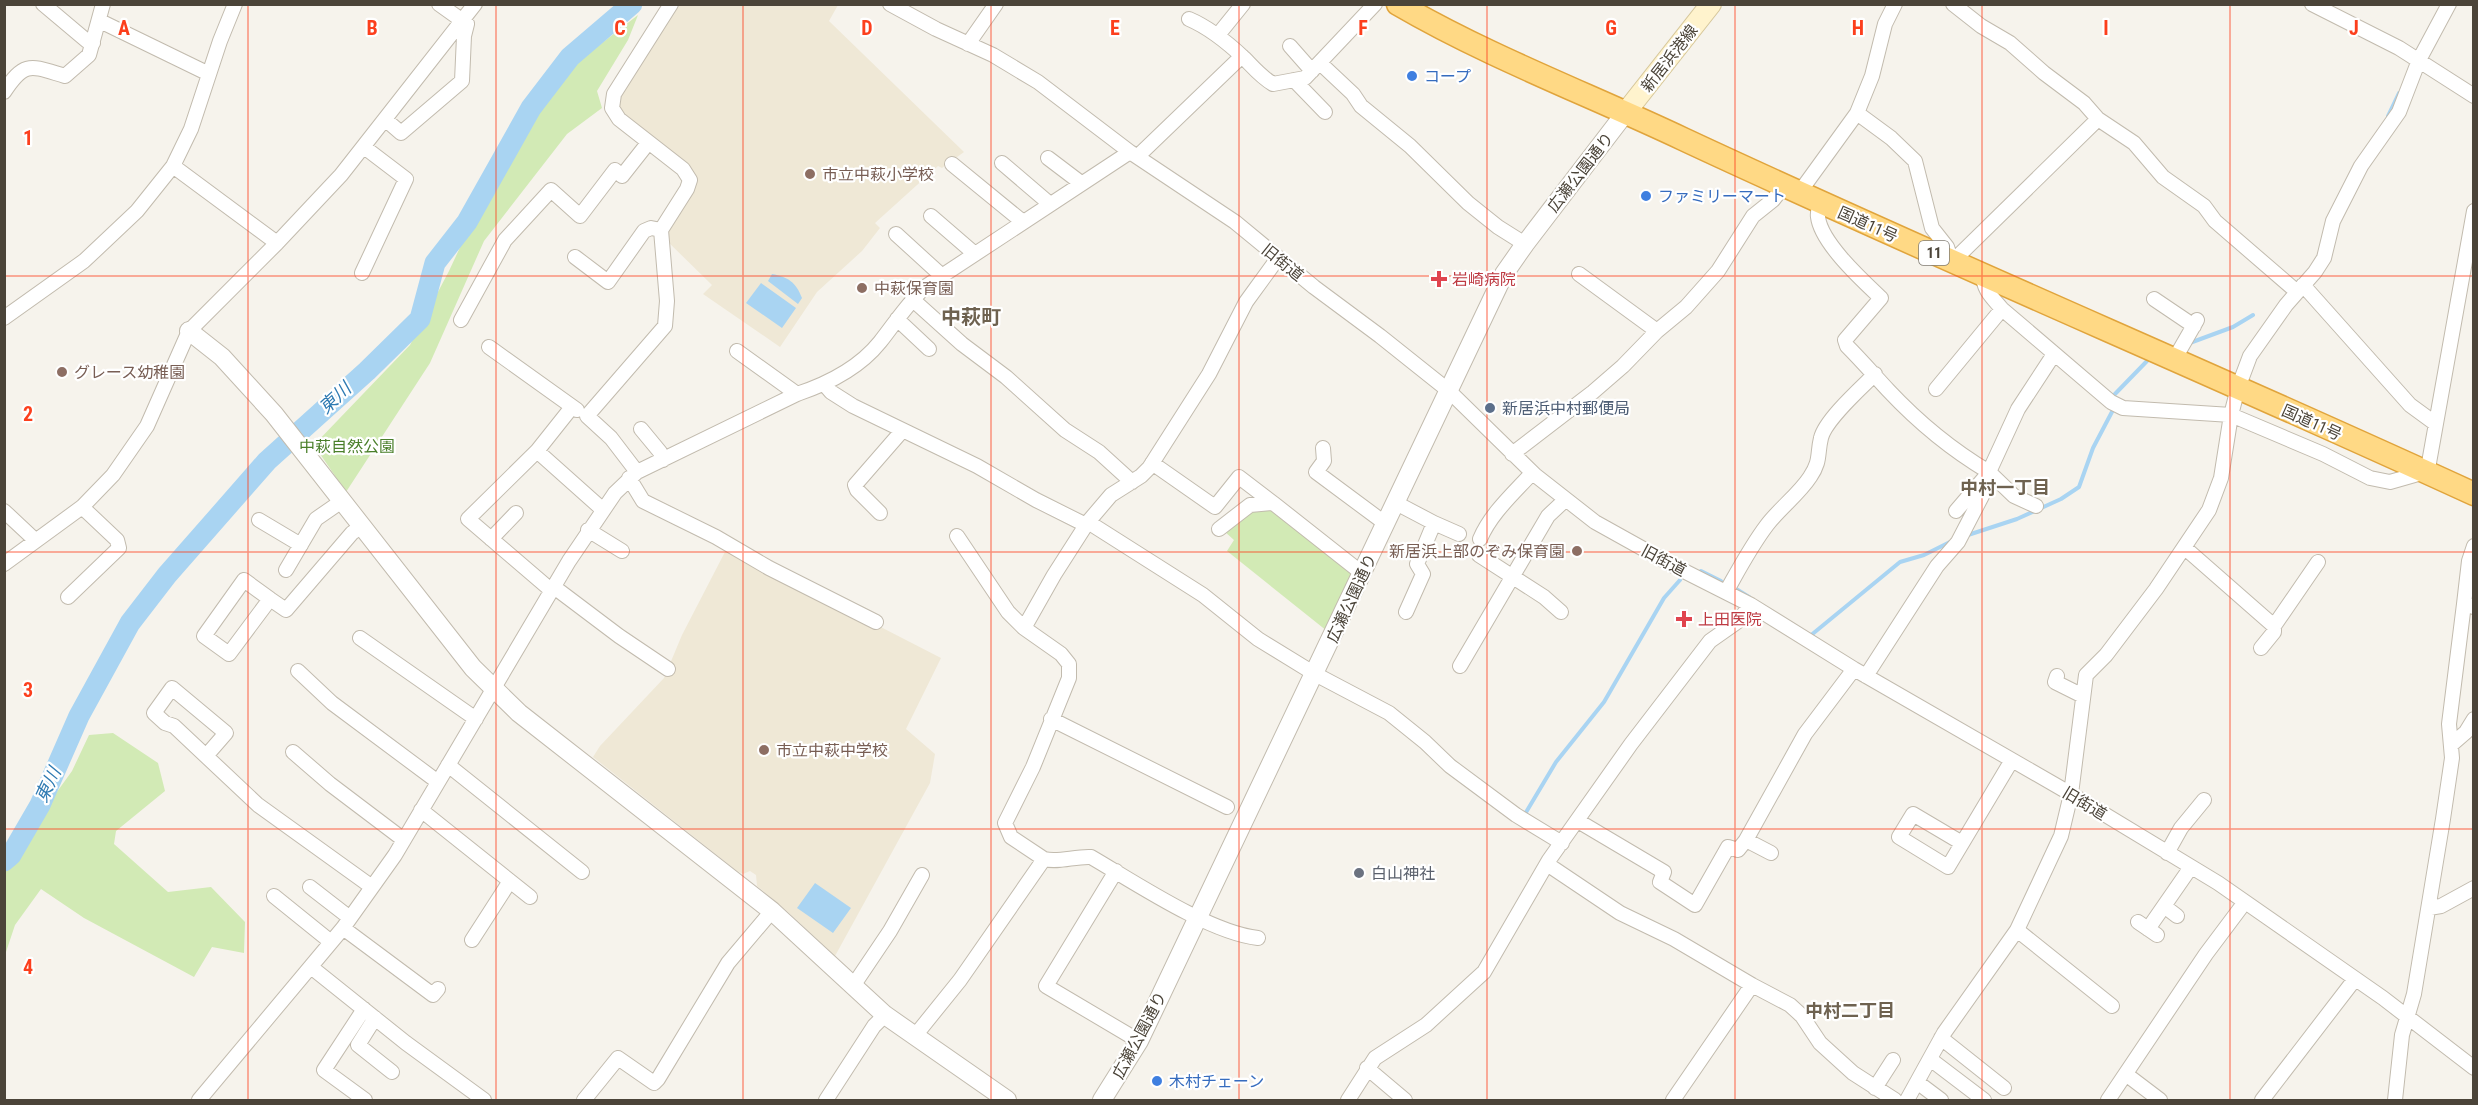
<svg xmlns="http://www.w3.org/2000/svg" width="2478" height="1105" font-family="'Roboto Condensed','Noto Sans JP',sans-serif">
	<rect width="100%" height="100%" fill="#f6f3ec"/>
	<path fill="#efe8d6" d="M 679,5 L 838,5 L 829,21 L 964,152 L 942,168 L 938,166 L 875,223 L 880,228 L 862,251 L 817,292 L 780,347 L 703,294 L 712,285 L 663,237 L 694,186 L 619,112 L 618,99 L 642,62 L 649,47 Z
		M 727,548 L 941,658 L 906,729 L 935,754 L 930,783 L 835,956 L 788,912 L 757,886 L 756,875 L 750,871 L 743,874 L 737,871 L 593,757 L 600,746 L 664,678 L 682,635 Z"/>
	<path fill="#d2eab5" d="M 638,15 L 628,40 L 597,91 L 602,108 L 567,134 L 484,241 L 430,363 L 346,492 L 314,445 L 410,345 L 449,271 L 484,196 L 538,112 L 575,64 Z
		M 1269,507 L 1356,575 L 1327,631 L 1227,551 L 1234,540 L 1224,531 L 1252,508 Z
		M 113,733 L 158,763 L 165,791 L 116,831 L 114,844 L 168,892 L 211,887 L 245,922 L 244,953 L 212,947 L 194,977 L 84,918 L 41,889 L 15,925 L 5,955 L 5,864 L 72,771 L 89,735 Z"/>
	<path fill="#a9d4f2" d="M 772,274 C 788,277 796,282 802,298 L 798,304 L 768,281 Z
		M 761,283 L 796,308 L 782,328 L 746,303 Z
		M 815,883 L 851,908 L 833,933 L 797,908 Z"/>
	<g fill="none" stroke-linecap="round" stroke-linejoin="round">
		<path stroke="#a9d4f2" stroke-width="4" d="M 2388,116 L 2399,93
			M 2187,344 L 2233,327 L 2253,315
			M 2115,394 L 2147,361
			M 1968,535 L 2017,519 L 2061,499 L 2079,487 L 2093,448 L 2114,408
			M 1701,571 L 1721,581
			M 1733,587 L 1749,597
			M 1809,635 L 1810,636 L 1900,562 L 1924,555 L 1950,542
			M 1525,814 L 1556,762 L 1604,702 L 1664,598 L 1680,580"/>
		<path stroke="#a9d4f2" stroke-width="21" d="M 4,861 L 11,855 L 40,805 L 79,716 L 130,623 L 167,575 L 267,461 L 367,371 L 420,319 L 435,263 L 467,222 L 531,108 L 570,57 L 632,4"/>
		<defs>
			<path id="minor" d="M 43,4 L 87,41 L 93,43
				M 890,4 L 936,29 L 993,55 L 1038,82 L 1130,152 L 1235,222 L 1314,287 L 1380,336 L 1449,391 L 1535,475 L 1595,522 L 1674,566 L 1751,605 L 1854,669 L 2071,794 L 2218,883 L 2383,998 L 2474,1068
				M 1953,4 L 1981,26 L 2010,43 L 2044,73 L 2084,103 L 2098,119 L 2134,143 L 2163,177 L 2204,206 L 2215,221 L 2296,291
				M 2312,4 L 2399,48 L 2474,96
				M 1189,19 C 1210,28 1227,42 1244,58 C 1253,67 1261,77 1273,84 L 1305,78 L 1375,4
				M 100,21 L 209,74
				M 1218,35 L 1243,4
				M 968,44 L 996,4
				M 1290,46 L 1312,71
				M 1320,63 L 1353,94 L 1361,106 L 1410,146 L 1468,203 L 1498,227 L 1525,244
				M 1294,80 L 1325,112
				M 4,92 C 25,60 31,66 65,76 L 89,55 L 103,4
				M 1857,113 L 1891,138 L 1915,161 L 1932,228 L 1947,247 L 1952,262 L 2098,119
				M 386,120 L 401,133 L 462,81 L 464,36 L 467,24 L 439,4
				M 1138,156 L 1242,56
				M 1048,158 L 1081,183
				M 1002,163 L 1050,204
				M 952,164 L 1023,222
				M 173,166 L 277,243
				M 1799,193 L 1857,113 L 1872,76 L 1885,24 L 1895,4
				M 1820,203 C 1819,207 1817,213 1818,217 C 1821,243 1863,281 1881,298 L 1845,340 L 1847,346 C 1861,360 1874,375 1888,390 C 1918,422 1952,450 1989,472 L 1984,492 L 1958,542 L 1937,566 L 1866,676
				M 931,216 L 975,254
				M 896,234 L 941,275
				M 575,257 L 608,282 L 644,231 L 651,228 L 661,230
				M 362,273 L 406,179 L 364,147
				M 1579,274 L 1657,331
				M 1983,274 C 1983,290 1992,297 2002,309 L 2111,402 L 2123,408 L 2231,415 L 2323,454 L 2370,478 L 2390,482 L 2425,472
				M 2303,285 L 2410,405 L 2436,424
				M 912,299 L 962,344 L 1006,377 L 1065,430 L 1099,452 L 1132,482
				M 2154,299 L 2194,326
				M 4,318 L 84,261 L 137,211 L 173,166 L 191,129 L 220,41 L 235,4
				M 897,319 L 929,349
				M 461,320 L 505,240 L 551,190 L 580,216 L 615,170 L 622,176 L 648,143
				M 489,347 L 577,410
				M 737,351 L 797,394
				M 2174,360 L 2197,320
				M 825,385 L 831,392 L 853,406 L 977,466 L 1036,500 L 1086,525 L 1088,522 L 1203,595 L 1258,639 L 1315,674 L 1389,713 L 1425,742 L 1450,766 L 1516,815 L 1562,843
				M 1936,389 L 2002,309
				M 641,429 L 660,452 L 663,460
				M 1323,448 L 1324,461 L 1316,472 L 1386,524
				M 537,451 L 602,509
				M 1512,454 L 1593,392 L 1623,366 L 1657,331 L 1686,307 L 1718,271 L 1753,216 L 1773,200 L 1784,186
				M 1152,463 L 1215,507 L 1239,477 L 1273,503
				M 637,472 L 611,438 L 587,416 L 665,326 L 667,301 L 661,230 L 687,189 L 690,180 L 683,169 L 619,119 L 612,108 L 614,94 L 671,4
				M 2427,474 L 2474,211
				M 629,478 L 643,501 L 716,537 L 769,568 L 876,622
				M 1396,503 L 1434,523 L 1417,564 L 1423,574 L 1406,612
				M 2036,506 L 2014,496 L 1989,472 L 2018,409 L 2054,354
				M 4,511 L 35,540
				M 1956,511 L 1986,476
				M 880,513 L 857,490 L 855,485 L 902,431
				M 259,520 L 301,545
				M 1088,522 L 1111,495 L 1141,476 L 1149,468 L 1209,374 L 1246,302 L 1278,258
				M 1434,523 L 1459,534
				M 1219,529 L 1250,505 L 1273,503 L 1363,574
				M 588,530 L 622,551
				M 957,536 L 1008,612 L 1024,628 L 1054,575 L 1086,525
				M 491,539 L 516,513
				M 1480,539 C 1491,513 1514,493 1532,473
				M 2474,546 L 2469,561 L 2464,604 L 2474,607
				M 2185,548 L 2274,626 L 2274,632 L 2261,648
				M 1479,555 L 1544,597 L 1561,612
				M 4,564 L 82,507 L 113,475 L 147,426 L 189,331 L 277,243 L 341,175 L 475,4
				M 286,570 L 316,519 L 342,501
				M 554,587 L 619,636 L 668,669
				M 552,591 L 468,519 L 537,451 L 572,407
				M 1726,592 C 1739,569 1751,546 1767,525 C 1780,508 1799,494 1810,477 C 1821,461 1817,454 1821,438 C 1825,420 1861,388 1875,374
				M 68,597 L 119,548 L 117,540 L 82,507
				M 270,599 L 244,580 L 204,636 L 229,654 L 270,599 L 286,610 L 352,533 L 362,526
				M 2274,626 L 2318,562
				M 1024,628 L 1061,654 L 1069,664 L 1069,678 L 1033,767 L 1005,823 L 1011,837 L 1044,859
				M 360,638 L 476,719
				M 1460,666 L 1548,516 L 1565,500
				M 298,671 L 332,703 L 438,782
				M 2057,676 L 2055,682 L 2083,696
				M 1051,719 L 1227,807
				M 2451,745 L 2466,732 L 2474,719
				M 293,752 L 330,784 L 404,840
				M 206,756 L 226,733 L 172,688 L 154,713 L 165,723 L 174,726 L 258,805 L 372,887
				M 448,765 L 582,872
				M 421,810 L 530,897
				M 1578,821 L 1664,872 L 1660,882 L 1695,905 L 1728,847 L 1738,850 L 1746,840
				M 1962,843 L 1913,814 L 1899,837 L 1948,867 L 2012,760
				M 1771,853 L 1746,840 L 1805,734 L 1854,669
				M 2167,853 L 2181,828 L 2204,800
				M 1547,864 L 1620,913 L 1674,939 L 1752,985 L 1790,1005 L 1802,1016 L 1820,1043 L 1853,1073 L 1895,1100
				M 1116,871 L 1046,986 L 1139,1041
				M 310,887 L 350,918
				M 274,896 L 331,942
				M 2164,906 L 2177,916
				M 2429,908 L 2441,906 L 2474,888
				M 2138,922 L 2157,935
				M 343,928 L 433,995 L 438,989
				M 2148,929 L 2191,867
				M 2017,930 L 2112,1006
				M 472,940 L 510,881
				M 311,967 L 406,1043 L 484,1100
				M 853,986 L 890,931 L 922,875
				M 364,1009 L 324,1070 L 365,1100
				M 375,1018 L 358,1045 L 392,1072
				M 914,1037 L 960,980 L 1044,859 C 1058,863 1075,856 1091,857 C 1134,882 1210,933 1258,938
				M 1941,1038 L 2004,1088
				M 1930,1059 L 1984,1100
				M 1367,1068 L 1405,1100
				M 2127,1075 L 2160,1100
				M 1917,1082 L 1941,1100
				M 1875,1088 L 1893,1060
				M 199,1100 L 343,928 L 395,855 L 569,561 L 615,493 L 637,472 L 797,394 C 827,384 860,367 880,342 C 895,323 907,304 925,287 L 1130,152
				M 584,1100 L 618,1058 L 654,1083 L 658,1079 L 728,963 L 772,911
				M 826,1100 L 874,1026 L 885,1015
				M 1348,1100 L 1375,1058 L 1426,1025 L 1484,972 L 1549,860 L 1631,744 L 1710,641 L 1737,622 L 1751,605
				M 1673,1100 L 1752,985
				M 1907,1100 L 1944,1033 L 2017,930 L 2061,836 L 2071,794 L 2086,675 L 2106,655 L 2156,589 L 2209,510 L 2221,478 L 2231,415 L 2238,388 L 2250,356 L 2286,305 L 2315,272 L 2324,258 L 2333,221 L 2361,166 L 2399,112 L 2419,60 L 2449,4
				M 2108,1100 L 2206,954 L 2245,902
				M 2262,1100 L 2355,979
				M 2395,1100 L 2402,1035 L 2414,994 L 2443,819 L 2452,758 L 2449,724 L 2464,604"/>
			<path id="tertiary" d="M 189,331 L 222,357 L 274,414 L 473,668 L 519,713 L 772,911 L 885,1015 L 1007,1100
				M 1102,1100 L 1139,1041 L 1504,274 L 1525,244 L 1626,112"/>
			<path id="secondary" d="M 1626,112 L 1711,4"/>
			<path id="trunk" d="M 1398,4 C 1489,57 1588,94 1683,139 C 1944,261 2211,373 2474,494"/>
		</defs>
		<use href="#minor" stroke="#c2bbae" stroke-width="16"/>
		<use href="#tertiary" stroke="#c2bbae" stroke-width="20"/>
		<use href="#secondary" stroke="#d6c79b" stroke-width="22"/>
		<use href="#trunk" stroke="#e0a43c" stroke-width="25"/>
		<use href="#minor" stroke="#fff" stroke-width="14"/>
		<use href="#tertiary" stroke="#fff" stroke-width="18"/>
		<use href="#secondary" stroke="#fff3cd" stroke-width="20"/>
		<use href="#trunk" stroke="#ffd985" stroke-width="22"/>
	</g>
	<path fill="none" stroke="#fc3f1d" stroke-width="1.5" stroke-opacity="0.55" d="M 248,4 L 248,1100M 496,4 L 496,1100M 743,4 L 743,1100M 991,4 L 991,1100M 1239,4 L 1239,1100M 1487,4 L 1487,1100M 1735,4 L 1735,1100M 1982,4 L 1982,1100M 2230,4 L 2230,1100M 4,276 L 2474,276M 4,552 L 2474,552M 4,829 L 2474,829"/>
	<g fill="#3f7fe0" stroke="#fff" stroke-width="2">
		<circle cx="1412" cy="76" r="6"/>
		<circle cx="1646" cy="196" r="6"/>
		<circle cx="1157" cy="1081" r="6"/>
	</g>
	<g fill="#8d6e63" stroke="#fff" stroke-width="2">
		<circle cx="810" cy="174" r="6"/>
		<circle cx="862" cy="288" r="6"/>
		<circle cx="62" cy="372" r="6"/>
		<circle cx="1577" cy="551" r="6"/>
		<circle cx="764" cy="750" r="6"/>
	</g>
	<g fill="#e0444e" stroke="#fff" stroke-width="2">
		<path d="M1436 270h6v6h6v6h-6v6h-6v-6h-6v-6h6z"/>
		<path d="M1681 610h6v6h6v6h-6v6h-6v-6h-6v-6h6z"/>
	</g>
	<circle fill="#5c6f8a" stroke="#fff" stroke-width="2" cx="1490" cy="408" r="6"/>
	<circle fill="#6b7280" stroke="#fff" stroke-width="2" cx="1359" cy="873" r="6"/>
	<g text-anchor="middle" stroke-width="4.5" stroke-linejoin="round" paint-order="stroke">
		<rect fill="#fff" stroke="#817c74" stroke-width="1.5" x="1919" y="241" width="30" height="24" rx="4.5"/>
		<g font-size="15" font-weight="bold" fill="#4b4439">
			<text x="1934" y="258">11</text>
		</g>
		<g font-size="16" fill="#4b4439" stroke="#fff">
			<text transform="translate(1669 58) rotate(-52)" y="6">新居浜港線</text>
			<text transform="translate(1580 172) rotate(-52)" y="6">広瀬公園通り</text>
			<text transform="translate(1868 224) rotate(24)" y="6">国道11号</text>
			<text transform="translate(1283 262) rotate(39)" y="6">旧街道</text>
			<text transform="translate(2312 422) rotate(24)" y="6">国道11号</text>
			<text transform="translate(1664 560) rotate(28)" y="6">旧街道</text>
			<text transform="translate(1351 598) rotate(-65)" y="6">広瀬公園通り</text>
			<text transform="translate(2085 803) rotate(31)" y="6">旧街道</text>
			<text transform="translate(1139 1035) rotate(-62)" y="6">広瀬公園通り</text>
		</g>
		<g font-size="16" fill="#366cbe" stroke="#fff" text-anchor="start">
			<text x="1424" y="82">コープ</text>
			<text x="1658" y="202">ファミリーマート</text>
			<text x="1169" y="1087">木村チェーン</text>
		</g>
		<g font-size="16" fill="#785e54" stroke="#fff" text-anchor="start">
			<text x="822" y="180">市立中萩小学校</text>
			<text x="874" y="294">中萩保育園</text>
			<text x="74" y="378">グレース幼稚園</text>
			<text x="1565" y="557" text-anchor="end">新居浜上部のぞみ保育園</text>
			<text x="776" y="756">市立中萩中学校</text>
		</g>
		<g font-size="16" fill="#be3a42" stroke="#fff" text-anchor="start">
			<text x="1452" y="285">岩崎病院</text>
			<text x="1698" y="625">上田医院</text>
		</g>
		<g font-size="16" fill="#4e5e75" stroke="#fff" text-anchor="start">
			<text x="1502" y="414">新居浜中村郵便局</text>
		</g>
		<g font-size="16" fill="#4a7f2a" stroke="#fff">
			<text x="347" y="452">中萩自然公園</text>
		</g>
		<g font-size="16" fill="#5b616d" stroke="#fff" text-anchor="start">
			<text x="1371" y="879">白山神社</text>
		</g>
		<g font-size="18" font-style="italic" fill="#2e7ab2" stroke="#fff">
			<text transform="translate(335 398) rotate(-43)" y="6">東川</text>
			<text transform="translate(48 785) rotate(-65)" y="6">東川</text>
		</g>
		<g font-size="18" font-weight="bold" fill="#6e6250" stroke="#fff">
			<text x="2005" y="494">中村一丁目</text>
			<text x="1850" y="1017">中村二丁目</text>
		</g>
		<g font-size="20" font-weight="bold" fill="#6e6250" stroke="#fff">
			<text x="971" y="324">中萩町</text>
		</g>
	</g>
	<g font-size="20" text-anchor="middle" font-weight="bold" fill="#fc3f1d" stroke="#fff" stroke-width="4.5" stroke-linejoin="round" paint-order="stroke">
		<text x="124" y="35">A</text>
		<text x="372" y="35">B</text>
		<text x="620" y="35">C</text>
		<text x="867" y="35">D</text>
		<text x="1115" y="35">E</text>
		<text x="1363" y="35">F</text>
		<text x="1611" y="35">G</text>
		<text x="1858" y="35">H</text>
		<text x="2106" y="35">I</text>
		<text x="2354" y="35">J</text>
		<text x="28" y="145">1</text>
		<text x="28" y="421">2</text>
		<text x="28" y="697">3</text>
		<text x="28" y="974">4</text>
	</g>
	<rect width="2478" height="1105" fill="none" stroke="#4b4439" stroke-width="12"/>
</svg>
